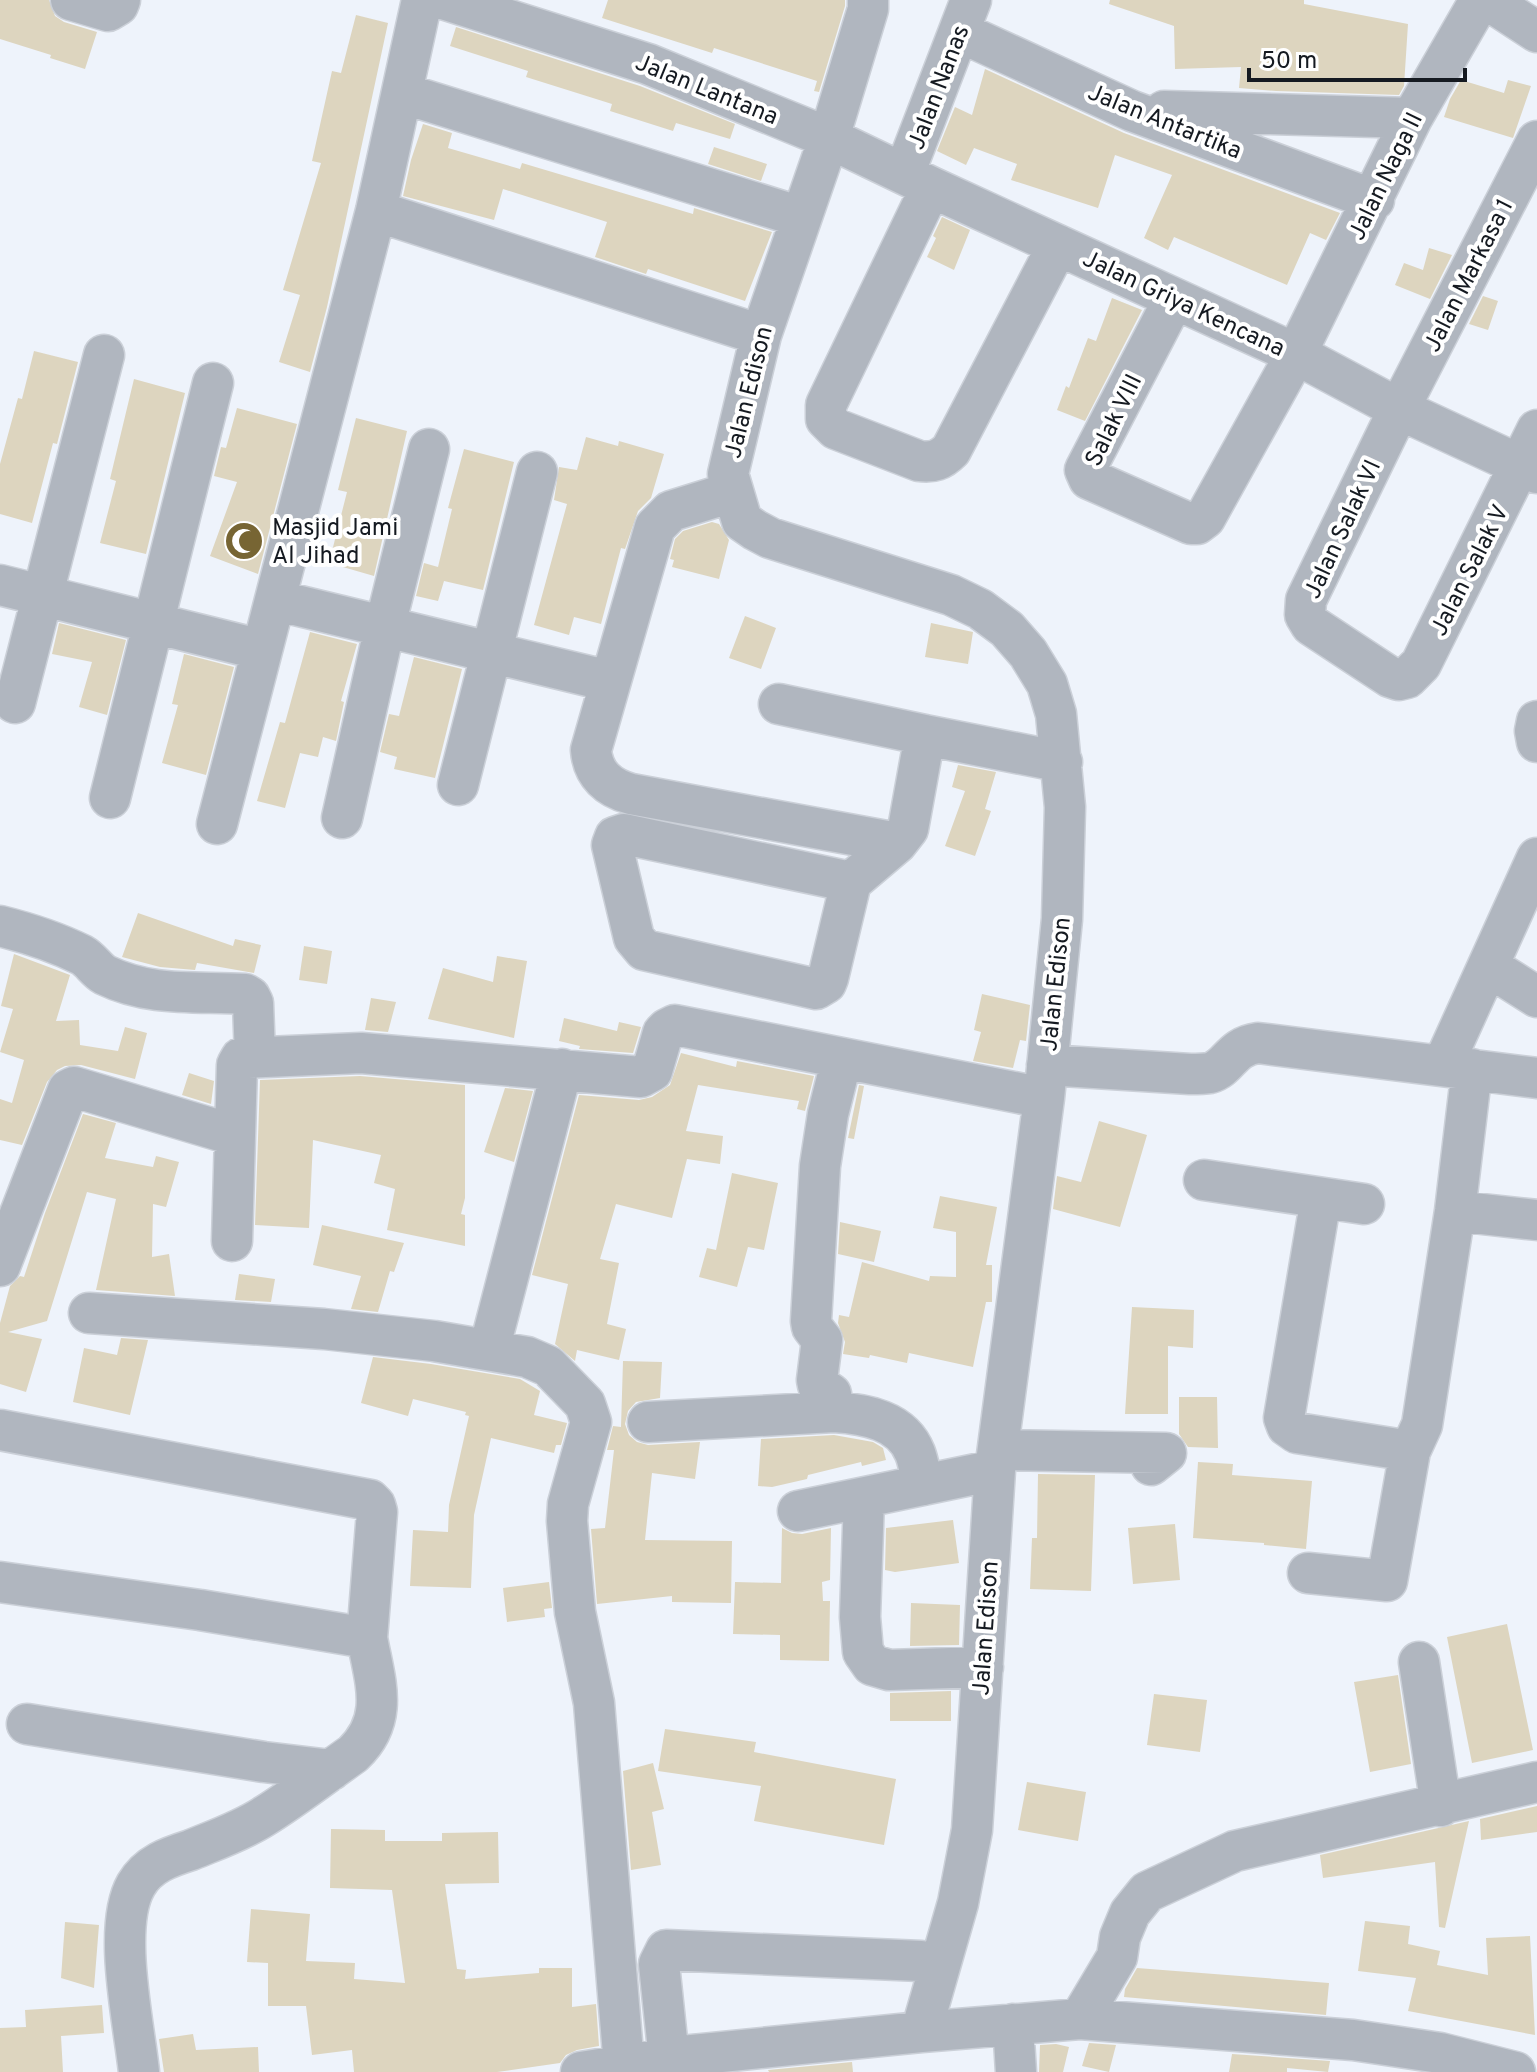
<svg xmlns="http://www.w3.org/2000/svg" width="1537" height="2072" font-family="Overpass,sans-serif">
	<rect width="100%" height="100%" fill="#eef3fb"/>
	<path fill="#ddd5bf" d="M 0,0 L 49,0 L 55,16 L 64,22 L 97,32 L 85,69 L 50,58 L 51,55 L 0,39 Z
		M 608,0 L 845,0 L 845,6 L 819,92 L 814,91 L 817,81 L 714,48 L 712,53 L 602,18 Z
		M 1110,0 L 1304,0 L 1304,4 L 1408,24 L 1404,86 L 1399,95 L 1276,91 L 1239,88 L 1241,67 L 1175,69 L 1174,26 L 1109,4 Z
		M 356,15 L 388,23 L 327,307 L 310,372 L 279,362 L 300,295 L 283,290 L 321,163 L 312,161 L 332,71 L 341,73 Z
		M 456,27 L 640,86 L 735,124 L 730,139 L 676,123 L 673,131 L 610,111 L 612,104 L 526,77 L 528,71 L 450,46 Z
		M 985,69 L 1124,133 L 1340,213 L 1326,240 L 1310,233 L 1287,285 L 1174,237 L 1168,250 L 1144,238 L 1172,175 L 1115,155 L 1098,208 L 1011,180 L 1017,164 L 974,148 L 966,165 L 937,151 L 955,107 L 972,115 Z
		M 1461,80 L 1504,93 L 1508,80 L 1531,86 L 1513,138 L 1444,117 L 1450,99 Z
		M 423,124 L 452,133 L 448,148 L 520,169 L 522,163 L 693,214 L 694,208 L 772,232 L 745,301 L 648,269 L 646,274 L 595,257 L 607,222 L 503,189 L 494,220 L 403,196 L 411,160 Z
		M 714,147 L 767,164 L 761,181 L 708,164 Z
		M 942,217 L 970,230 L 954,270 L 927,257 L 936,238 L 933,236 Z
		M 1429,248 L 1452,255 L 1430,299 L 1395,285 L 1404,263 L 1423,270 Z
		M 1483,296 L 1498,301 L 1488,330 L 1469,324 Z
		M 1112,298 L 1142,310 L 1085,421 L 1057,410 L 1066,386 L 1069,388 L 1088,338 L 1096,341 Z
		M 34,351 L 78,362 L 57,444 L 53,443 L 32,523 L 0,514 L 0,464 L 18,398 L 22,399 Z
		M 134,379 L 185,393 L 146,554 L 100,543 L 116,481 L 110,479 Z
		M 237,408 L 297,424 L 258,574 L 210,556 L 237,482 L 214,476 L 221,447 L 226,448 Z
		M 356,418 L 407,431 L 374,576 L 329,563 L 347,492 L 338,490 Z
		M 586,437 L 618,446 L 619,441 L 664,454 L 651,498 L 638,511 L 625,549 L 621,548 L 601,624 L 574,617 L 569,635 L 534,625 L 567,504 L 554,500 L 559,467 L 577,470 Z
		M 464,449 L 514,462 L 483,590 L 444,581 L 438,601 L 416,596 L 424,563 L 438,567 L 452,509 L 448,508 Z
		M 712,522 L 719,524 L 729,540 L 719,579 L 672,567 L 674,560 L 670,559 L 675,539 L 683,531 Z
		M 745,616 L 776,628 L 761,669 L 729,658 Z
		M 59,623 L 126,640 L 107,715 L 79,707 L 92,662 L 52,654 Z
		M 931,623 L 973,632 L 968,664 L 925,657 Z
		M 310,632 L 357,644 L 341,701 L 344,702 L 336,741 L 323,737 L 318,757 L 300,753 L 285,808 L 257,801 L 280,722 L 285,723 Z
		M 184,654 L 234,667 L 206,775 L 162,763 L 178,705 L 172,704 Z
		M 414,657 L 462,669 L 435,778 L 394,769 L 397,757 L 380,752 L 389,714 L 399,716 Z
		M 958,765 L 996,772 L 985,809 L 991,811 L 975,856 L 945,846 L 965,791 L 952,787 Z
		M 138,913 L 233,946 L 235,939 L 261,945 L 254,973 L 197,963 L 195,970 L 160,967 L 122,957 Z
		M 304,946 L 332,951 L 327,984 L 299,980 Z
		M 14,954 L 70,975 L 56,1021 L 79,1020 L 80,1045 L 118,1051 L 125,1027 L 147,1033 L 135,1079 L 81,1065 L 65,1066 L 57,1070 L 47,1082 L 22,1145 L 0,1140 L 0,1099 L 12,1103 L 24,1060 L 0,1052 L 13,1009 L 1,1006 Z
		M 497,956 L 527,961 L 514,1038 L 428,1019 L 443,968 L 493,982 Z
		M 982,994 L 1030,1005 L 1026,1041 L 1020,1040 L 1013,1068 L 973,1061 L 981,1032 L 974,1030 Z
		M 371,998 L 396,1002 L 388,1032 L 365,1030 Z
		M 564,1018 L 617,1031 L 619,1022 L 641,1027 L 633,1053 L 579,1049 L 580,1046 L 559,1041 Z
		M 681,1053 L 736,1067 L 737,1061 L 814,1076 L 805,1111 L 797,1109 L 799,1101 L 698,1085 L 686,1131 L 723,1136 L 720,1164 L 687,1159 L 672,1218 L 616,1204 L 600,1259 L 619,1263 L 607,1324 L 626,1329 L 619,1360 L 577,1350 L 575,1361 L 555,1344 L 568,1284 L 532,1275 L 579,1095 L 639,1100 L 652,1097 L 670,1085 Z
		M 189,1073 L 214,1081 L 211,1104 L 182,1095 Z
		M 360,1076 L 465,1085 L 465,1198 L 461,1214 L 465,1215 L 465,1246 L 387,1230 L 395,1189 L 374,1183 L 381,1155 L 313,1140 L 309,1228 L 255,1225 L 260,1080 Z
		M 859,1085 L 864,1086 L 854,1139 L 848,1138 Z
		M 505,1088 L 533,1091 L 514,1162 L 484,1152 Z
		M 83,1114 L 116,1123 L 105,1158 L 153,1167 L 156,1156 L 179,1162 L 166,1207 L 153,1204 L 152,1257 L 169,1254 L 175,1296 L 96,1290 L 116,1199 L 87,1192 L 47,1321 L 8,1332 L 42,1339 L 26,1392 L 0,1384 L 0,1323 L 10,1286 L 20,1276 L 24,1277 L 45,1213 Z
		M 1099,1121 L 1147,1135 L 1120,1227 L 1053,1209 L 1057,1176 L 1081,1182 Z
		M 732,1173 L 778,1183 L 764,1250 L 748,1247 L 737,1287 L 699,1277 L 707,1248 L 716,1250 Z
		M 940,1196 L 997,1207 L 986,1265 L 992,1265 L 992,1302 L 986,1302 L 973,1367 L 909,1353 L 907,1363 L 870,1355 L 869,1358 L 843,1354 L 845,1342 L 838,1323 L 839,1315 L 849,1317 L 862,1262 L 929,1281 L 930,1276 L 956,1277 L 956,1232 L 933,1228 Z
		M 840,1222 L 881,1231 L 874,1262 L 838,1254 Z
		M 322,1225 L 404,1243 L 394,1272 L 390,1271 L 378,1312 L 351,1309 L 361,1276 L 313,1265 Z
		M 239,1274 L 275,1279 L 271,1302 L 235,1300 Z
		M 1132,1307 L 1194,1310 L 1193,1348 L 1168,1346 L 1168,1414 L 1125,1414 Z
		M 121,1338 L 148,1340 L 130,1415 L 73,1402 L 84,1348 L 117,1355 Z
		M 373,1357 L 431,1364 L 520,1379 L 540,1391 L 534,1415 L 567,1423 L 561,1445 L 556,1445 L 554,1453 L 491,1438 L 474,1515 L 471,1588 L 410,1586 L 413,1530 L 448,1532 L 449,1505 L 469,1416 L 465,1415 L 466,1412 L 413,1399 L 408,1416 L 361,1403 Z
		M 623,1361 L 662,1362 L 660,1398 L 636,1402 L 628,1411 L 625,1424 L 629,1435 L 637,1442 L 648,1445 L 700,1442 L 695,1479 L 652,1473 L 645,1540 L 732,1541 L 731,1603 L 672,1602 L 672,1596 L 597,1604 L 591,1529 L 605,1528 L 614,1450 L 607,1450 L 613,1426 L 621,1427 Z
		M 1179,1397 L 1217,1397 L 1218,1448 L 1188,1447 L 1179,1434 Z
		M 834,1435 L 873,1442 L 883,1448 L 886,1460 L 862,1466 L 861,1462 L 808,1475 L 807,1479 L 772,1487 L 758,1486 L 761,1439 Z
		M 1198,1462 L 1233,1464 L 1232,1475 L 1312,1481 L 1306,1549 L 1264,1545 L 1264,1543 L 1193,1538 Z
		M 1038,1474 L 1095,1475 L 1091,1591 L 1030,1589 L 1032,1538 L 1037,1538 Z
		M 953,1520 L 959,1563 L 895,1572 L 885,1570 L 886,1528 Z
		M 1175,1524 L 1180,1580 L 1133,1584 L 1128,1528 Z
		M 782,1528 L 792,1533 L 802,1534 L 831,1528 L 830,1580 L 822,1582 L 823,1601 L 830,1601 L 829,1661 L 780,1660 L 780,1635 L 733,1634 L 735,1582 L 781,1583 Z
		M 549,1582 L 552,1608 L 544,1609 L 545,1617 L 507,1622 L 503,1588 Z
		M 911,1603 L 960,1605 L 959,1645 L 910,1646 Z
		M 1507,1624 L 1533,1750 L 1472,1763 L 1447,1637 Z
		M 1398,1675 L 1411,1764 L 1370,1772 L 1354,1682 Z
		M 951,1691 L 951,1721 L 890,1721 L 890,1693 Z
		M 1154,1694 L 1207,1700 L 1200,1752 L 1147,1745 Z
		M 665,1729 L 756,1742 L 754,1752 L 896,1779 L 884,1845 L 754,1821 L 761,1786 L 658,1771 Z
		M 653,1763 L 664,1809 L 652,1812 L 661,1865 L 631,1870 L 623,1771 Z
		M 1027,1782 L 1086,1792 L 1078,1841 L 1018,1830 Z
		M 1537,1806 L 1537,1832 L 1481,1840 L 1480,1819 Z
		M 1469,1821 L 1445,1928 L 1439,1927 L 1435,1862 L 1323,1878 L 1320,1855 Z
		M 331,1829 L 385,1830 L 385,1841 L 442,1841 L 442,1833 L 498,1832 L 499,1883 L 445,1884 L 457,1969 L 466,1970 L 465,1979 L 539,1973 L 539,1968 L 572,1968 L 572,2007 L 596,2004 L 599,2046 L 577,2050 L 566,2055 L 560,2063 L 497,2072 L 354,2072 L 352,2050 L 312,2055 L 306,2006 L 268,2006 L 268,1963 L 247,1962 L 251,1909 L 310,1914 L 306,1961 L 355,1963 L 354,1979 L 405,1983 L 392,1890 L 330,1888 Z
		M 1365,1921 L 1410,1926 L 1408,1944 L 1440,1951 L 1437,1965 L 1488,1975 L 1486,1938 L 1530,1936 L 1535,2035 L 1408,2011 L 1416,1978 L 1358,1971 Z
		M 65,1922 L 99,1925 L 94,1988 L 61,1978 Z
		M 1137,1968 L 1329,1983 L 1326,2015 L 1124,1997 L 1125,1989 Z
		M 102,2005 L 104,2033 L 61,2036 L 63,2072 L 0,2072 L 0,2028 L 26,2027 L 25,2010 Z
		M 193,2034 L 196,2050 L 258,2047 L 259,2072 L 164,2072 L 159,2039 Z
		M 1089,2043 L 1116,2045 L 1109,2072 L 1082,2066 Z
		M 1056,2044 L 1069,2047 L 1063,2072 L 1039,2072 L 1040,2045 Z
		M 1232,2054 L 1330,2061 L 1328,2072 L 1287,2068 L 1287,2072 L 1229,2072 Z
		M 852,2062 L 853,2072 L 769,2072 L 768,2070 Z"/>
	<g fill="none" stroke-linecap="round" stroke-linejoin="round">
		<defs>
			<path id="minor" d="M 71,0 L 108,11 L 118,5 L 120,0
				M 446,0 L 648,64 L 829,138 L 931,187 L 1296,354 L 1399,409 L 1537,473
				M 868,0 L 868,9 L 829,138 L 761,335 L 728,474 L 742,521 L 755,530 L 770,538 L 951,595 L 980,609 L 1007,629 L 1028,653 L 1047,684 L 1056,714 L 1065,807 L 1062,919 L 1044,1098 L 995,1470 L 972,1830 L 958,1903 L 921,2032
				M 1488,0 L 1537,32
				M 960,32 L 1132,111 L 1374,200
				M 402,93 L 801,217
				M 1164,111 L 1412,118
				M 1537,141 L 1399,409 L 1306,600 L 1305,615 L 1311,625 L 1390,677 L 1399,680 L 1407,678 L 1421,664 L 1537,430
				M 904,174 L 971,0
				M 931,187 L 826,405 L 826,419 L 836,429 L 919,461 C 933,463 941,460 951,450 L 1058,245
				M 376,211 L 761,335
				M 1174,299 L 1085,470 L 1089,479 L 1191,524 L 1197,524 L 1205,518 L 1296,354 L 1412,118 L 1480,0
				M 732,492 L 671,511 L 655,527 L 591,750 C 593,775 609,788 631,794 L 897,843
				M 0,585 L 262,650
				M 275,600 L 376,211 L 422,0
				M 15,703 L 104,355
				M 779,704 L 925,735
				M 1537,721 L 1535,731 L 1537,742
				M 458,785 L 537,472
				M 110,798 L 213,383
				M 342,818 L 385,626 L 429,449
				M 217,824 L 275,600 L 609,681
				M 851,882 L 624,834 L 615,837 L 612,845 L 634,938 L 644,950 L 816,989 L 826,983 L 828,978 L 851,882 L 897,843 L 908,829 L 925,735 L 1062,762
				M 0,926 C 28,933 56,942 82,955 C 91,960 96,970 105,975 C 150,997 197,991 245,994 L 250,997 L 253,1003 L 255,1057
				M 1488,966 L 1537,997
				M 1047,1065 L 1190,1074 C 1196,1074 1204,1074 1210,1073 C 1230,1067 1230,1047 1258,1043 L 1537,1078
				M 1443,1065 L 1537,858
				M 1204,1180 L 1364,1204
				M 1321,1198 L 1284,1418 L 1287,1426 L 1297,1433 L 1410,1451
				M 1455,1211 L 1537,1220
				M 232,1241 L 237,1065 L 241,1058 L 361,1053 L 641,1077 L 652,1071 L 663,1033 L 667,1029 L 675,1025 L 1044,1098
				M 0,1266 L 68,1090 L 74,1087 L 234,1135
				M 89,1313 L 324,1329 L 434,1341 L 527,1357 L 548,1366 L 585,1404 L 591,1422 L 568,1504 L 567,1521 L 575,1612 L 594,1703 L 624,2066
				M 489,1350 L 562,1069
				M 834,1412 L 831,1394 L 818,1385 L 817,1380 L 822,1340 L 812,1327 L 811,1321 L 820,1166 L 828,1114 L 842,1058
				M 648,1422 L 834,1412 C 865,1414 902,1420 915,1453 C 919,1463 920,1475 923,1485
				M 0,1430 L 370,1500 L 375,1505 L 377,1512 L 367,1638
				M 998,1450 L 1166,1453 L 1151,1465
				M 864,1498 L 860,1617 L 863,1652 L 872,1665 L 889,1670 L 983,1667
				M 798,1511 L 995,1470
				M 1308,1573 L 1387,1581 L 1410,1451 L 1422,1425 L 1455,1211 L 1472,1069
				M 0,1582 L 200,1610 L 367,1638 C 375,1682 390,1719 353,1754 C 323,1775 294,1798 263,1817 C 241,1831 215,1840 191,1850 C 169,1857 148,1864 136,1885 C 112,1927 134,2024 139,2072
				M 1419,1662 L 1441,1806
				M 27,1724 L 264,1762 L 331,1770
				M 1080,2019 L 1117,1957 L 1120,1937 L 1130,1913 L 1147,1892 L 1235,1851 L 1537,1782
				M 1013,2024 L 1016,2072
				M 669,2059 L 659,1964 L 666,1950 L 921,1961
				M 581,2072 L 682,2056 L 921,2032 L 1080,2019 L 1353,2040 L 1440,2053 L 1515,2072"/>
		</defs>
		<use href="#minor" stroke="#cbd0d8" stroke-width="43"/>
		<use href="#minor" stroke="#b0b6bf" stroke-width="40"/>
	</g>
	<defs>
		<symbol id="mosque-disc" viewBox="-11 -11 22 22"><circle r="9.5" fill="#776533" stroke="#fff"/><path d="M3.5-4.9A6 6 0 1 0 3.5 4.9A5 5 0 1 1 3.5-4.9Z" fill="#fff"/></symbol>
	</defs>
	<g fill-rule="evenodd">
		<use href="#mosque-disc" x="222" y="519" width="44" height="44"/>
	</g>
	<g text-anchor="middle" stroke-width="8" stroke-linejoin="round" paint-order="stroke">
		<g font-size="24" fill="#151a21" stroke="#fff">
			<text transform="translate(938 87) rotate(-69)" y="8">Jalan Nanas</text>
			<text transform="translate(707 89) rotate(22)" y="8">Jalan Lantana</text>
			<text transform="translate(1165 121) rotate(22)" y="8">Jalan Antartika</text>
			<text transform="translate(1385 176) rotate(-64)" y="8">Jalan Naga II</text>
			<text transform="translate(1468 275) rotate(-63)" y="8">Jalan Markasa 1</text>
			<text transform="translate(1184 303) rotate(25)" y="8">Jalan Griya Kencana</text>
			<text transform="translate(748 392) rotate(-76)" y="8">Jalan Edison</text>
			<text transform="translate(1113 420) rotate(-64)" y="8">Salak VIII</text>
			<text transform="translate(1342 529) rotate(-65)" y="8">Jalan Salak VI</text>
			<text transform="translate(1469 570) rotate(-63)" y="8">Jalan Salak V</text>
			<text transform="translate(1055 984) rotate(-84)" y="8">Jalan Edison</text>
			<text transform="translate(985 1628) rotate(-86)" y="8">Jalan Edison</text>
		</g>
		<g font-size="24" fill="#151a21" stroke="#fff" text-anchor="start">
			<text x="272" y="535">Masjid Jami<tspan x="272" dy="28">Al Jihad</tspan></text>
		</g>
	</g>
	<path d="M1249 68v12h216v-12" fill="none" stroke="#151a21" stroke-width="4"/>
	<text x="1261" y="68" font-size="24" fill="#151a21" stroke="#ffffff" stroke-width="6" paint-order="stroke">50 m</text>
</svg>
